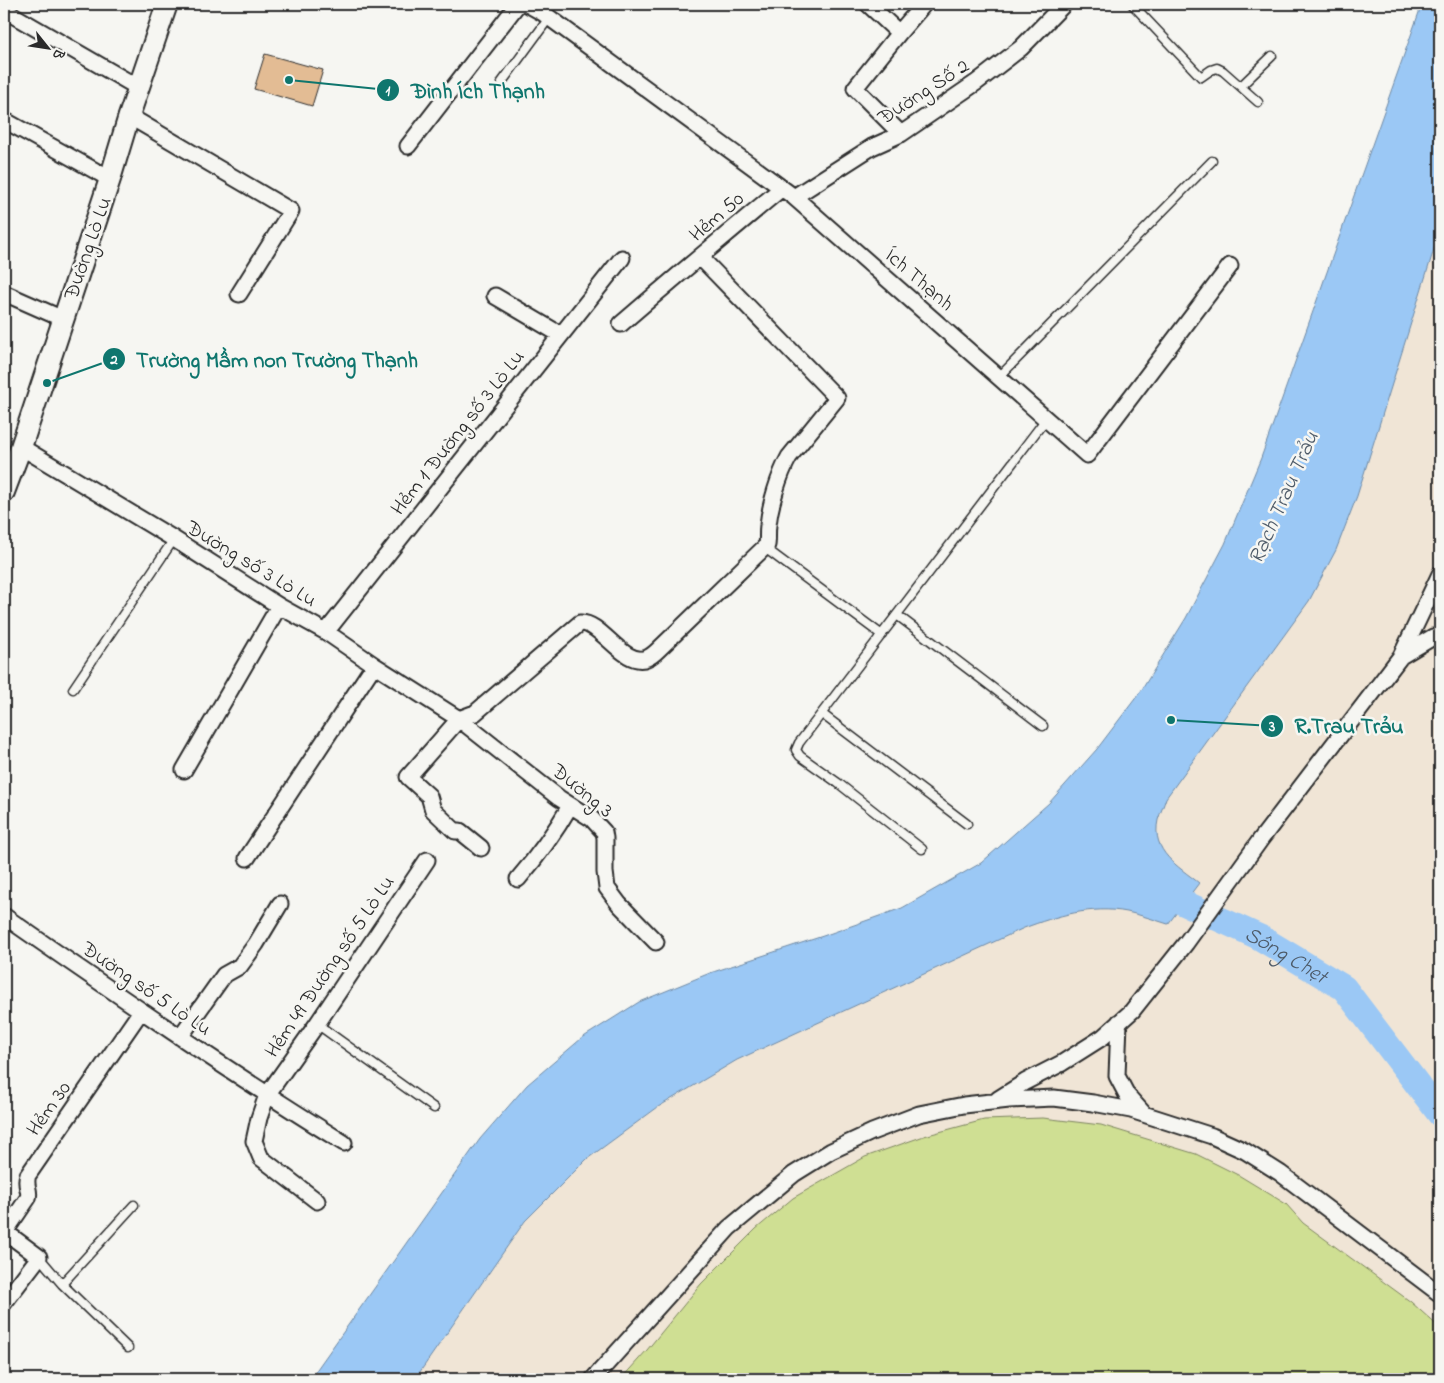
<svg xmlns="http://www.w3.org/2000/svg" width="1444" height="1383" font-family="'Indie Flower',sans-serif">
	<rect width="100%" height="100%" fill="#f6f6f2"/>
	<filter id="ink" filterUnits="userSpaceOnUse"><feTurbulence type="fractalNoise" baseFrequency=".02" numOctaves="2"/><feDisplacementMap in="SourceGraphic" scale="10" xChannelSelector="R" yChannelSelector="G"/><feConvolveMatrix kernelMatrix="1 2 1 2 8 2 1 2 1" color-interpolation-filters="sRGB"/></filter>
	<g filter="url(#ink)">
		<path fill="#f0e5d6" d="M 1440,230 L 1440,1379 L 415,1379 L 525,1221 L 587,1159 L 658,1107 L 737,1060 L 1024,928 L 1336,550 L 1357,496 Z"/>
		<path fill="#cfdf93" stroke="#7d855f" d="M 1043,1118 L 1101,1125 L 1196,1154 L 1240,1176 L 1286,1204 L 1303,1223 L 1411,1302 L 1440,1328 L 1440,1379 L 621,1379 L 647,1350 L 701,1284 L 756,1229 L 793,1198 L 865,1157 L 924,1136 L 984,1120 Z"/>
		<path fill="#9bc8f5" stroke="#6e89a4" d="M 1422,4 L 1440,4 L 1440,230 L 1357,496 L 1336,550 L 1309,601 L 1166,798 C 1164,805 1160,813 1158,820 C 1151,852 1178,866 1199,883 L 1168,924 C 1155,920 1141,915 1127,912 C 1092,905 1056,916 1024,928 L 737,1060 L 658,1107 L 587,1159 L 525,1221 L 415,1379 L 310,1379 L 480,1139 L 527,1085 L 582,1038 L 639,1002 L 710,973 L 823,936 L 902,908 L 981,863 L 1049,803 L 1097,749 L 1141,691 L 1186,618 L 1225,544 L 1261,458 Z"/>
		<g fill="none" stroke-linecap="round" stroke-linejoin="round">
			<path stroke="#9bc8f5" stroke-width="26" id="s1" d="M 1152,886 L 1184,903 L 1259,937 L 1344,988 L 1440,1114"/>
		</g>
		<path fill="#e3bc94" stroke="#2b2b2b" d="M 265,54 L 323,70 L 312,106 L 254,89 Z"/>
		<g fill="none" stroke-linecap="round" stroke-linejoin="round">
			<defs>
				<path id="lane" d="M 1132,4 L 1201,77 L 1211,70 L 1217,68 L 1223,71 L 1258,102
					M 543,13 L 552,4
					M 502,82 L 549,18
					M 1241,86 L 1272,56
					M 999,377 L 1212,161
					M 765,548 L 882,635
					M 897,615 L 1043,726
					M 73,689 L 174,539
					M 822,714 L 967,824
					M 922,849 L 838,783 L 800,756 L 796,750 L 799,743 L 1046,419
					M 317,1024 L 434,1108
					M 39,1257 L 62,1284 L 134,1205
					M 62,1284 L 128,1348"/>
				<path id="street" d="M 527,4 L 543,13 L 794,197 L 1087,455 L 1230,266
					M 868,4 L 899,33
					M 4,10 L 139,88
					M 129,116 L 291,211 L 239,294
					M 4,120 L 110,179
					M 901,134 L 855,88 L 899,33 L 924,4
					M 408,146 L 518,4
					M 794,197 L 872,147 L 901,134 L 977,82 L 1021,48 L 1064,4
					M 4,293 L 63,319
					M 495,296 L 561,335
					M 621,324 C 674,278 728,233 782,188
					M 21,447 L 174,539 L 279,606 L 326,632 L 374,665 L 459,719 L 559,798 L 592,819 L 604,832 L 605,838 L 605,872 L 607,888 L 619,904 L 656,942
					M 326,632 L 622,258
					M 1401,656 L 1433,637 L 1440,637
					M 459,719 L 475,713 L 580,623 C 601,621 624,668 647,658 C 652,656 656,652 659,649 L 767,545 C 768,539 767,532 768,525 C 770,505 779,475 789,457 L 837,398 L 700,257
					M 459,719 L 408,777 L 429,796 L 433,810 L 455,831 L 460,831 L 481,848
					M 184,770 L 279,606
					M 247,858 L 374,665
					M 518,879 C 538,856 555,832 570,806
					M 4,916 C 116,994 228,1071 344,1143
					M 1119,1022 L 1117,1076 L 1127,1095 L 1144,1114
					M 180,1037 L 224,975 L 240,966 L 256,944 L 280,904
					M 998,1099 L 1025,1082 L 1062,1063 L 1103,1037 L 1132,1011 L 1186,943 L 1261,839 L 1401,656 L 1440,574
					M 317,1201 L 261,1158 L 254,1141 L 259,1118 L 267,1095 L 317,1024 L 427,860
					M 4,1231 L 39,1257 L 4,1303
					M 5,1232 L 28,1198 C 31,1190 24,1186 28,1175 L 141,1011
					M 593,1379 L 729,1228 L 794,1174 L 831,1151 L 872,1132 L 919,1114 L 964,1105 L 1009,1100 L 1054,1098 L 1093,1103 L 1131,1110 L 1212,1136 L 1245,1151 L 1280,1173 L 1440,1294"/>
				<path id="secondary" d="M 4,492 L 21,447 L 110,179 L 129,116 L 167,4"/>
			</defs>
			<use href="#lane" stroke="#2b2b2b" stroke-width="11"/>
			<use href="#street" stroke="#2b2b2b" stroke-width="19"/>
			<use href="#secondary" stroke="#2b2b2b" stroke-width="24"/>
			<use href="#lane" stroke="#f6f6f2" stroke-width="8"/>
			<use href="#street" stroke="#f6f6f2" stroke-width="15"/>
			<use href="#secondary" stroke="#f6f6f2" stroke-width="20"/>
		</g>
	</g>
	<g text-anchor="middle" stroke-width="5" stroke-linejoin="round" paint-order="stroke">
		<g font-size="21" fill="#2b2b2b" stroke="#f6f6f2">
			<text transform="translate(923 91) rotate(-33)" y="7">Đường Số 2</text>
			<text transform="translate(716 216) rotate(-41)" y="7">Hẻm 50</text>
			<text transform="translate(87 248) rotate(-71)" y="7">Đường Lò Lu</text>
			<text transform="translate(920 279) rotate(41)" y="7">Ích Thạnh</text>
			<text transform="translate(457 432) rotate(-52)" y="7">Hẻm 1 Đường số 3 Lò Lu</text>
			<text transform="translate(252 563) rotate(31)" y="7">Đường số 3 Lò Lu</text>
			<text transform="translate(583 790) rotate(39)" y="7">Đường 3</text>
			<text transform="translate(329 966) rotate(-56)" y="7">Hẻm 49 Đường số 5 Lò Lu</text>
			<text transform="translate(147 988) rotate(34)" y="7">Đường số 5 Lò Lu</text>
			<text transform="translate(48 1108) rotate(-55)" y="7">Hẻm 30</text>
		</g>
		<g font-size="22" font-style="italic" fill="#4d5a68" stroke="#f6f6f2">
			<text transform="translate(1282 497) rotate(-66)" y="8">Rạch Trau Trảu</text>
			<text dy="8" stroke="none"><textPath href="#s1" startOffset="151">Sông Chẹt</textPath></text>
		</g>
	</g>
	<path fill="none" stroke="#0f766e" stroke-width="2" d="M289 80L388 90M47 383L114 359M1171 720L1272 726"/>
	<g fill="#0f766e" stroke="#f6f6f2" stroke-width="2">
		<circle cx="289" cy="80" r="5"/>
		<circle cx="47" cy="383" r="5"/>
		<circle cx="1171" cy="720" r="5"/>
		<circle cx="388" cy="90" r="12"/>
		<circle cx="114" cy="359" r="12"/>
		<circle cx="1272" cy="726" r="12"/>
	</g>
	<g font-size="15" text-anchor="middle" font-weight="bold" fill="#fff">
		<text x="388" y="95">1</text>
		<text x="114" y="364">2</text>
		<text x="1272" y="731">3</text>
	</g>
	<g font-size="22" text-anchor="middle" font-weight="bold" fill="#0f766e" stroke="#f6f6f2" stroke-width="5" stroke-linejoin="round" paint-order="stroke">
		<text x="478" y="98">Đình Ích Thạnh</text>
		<text x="277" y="367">Trường Mầm non Trường Thạnh</text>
		<text x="1349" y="733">R.Trau Trảu</text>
	</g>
	<rect width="1444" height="1383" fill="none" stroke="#f6f6f2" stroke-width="20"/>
	<rect x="10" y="10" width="1424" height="1363" fill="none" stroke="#2b2b2b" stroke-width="2" filter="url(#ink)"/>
	<g transform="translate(48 48) rotate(120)" stroke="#f6f6f2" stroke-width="4" paint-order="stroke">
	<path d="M0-4L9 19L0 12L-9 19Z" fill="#2b2b2b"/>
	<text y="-8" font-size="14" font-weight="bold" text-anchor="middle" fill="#2b2b2b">B</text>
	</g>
</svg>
